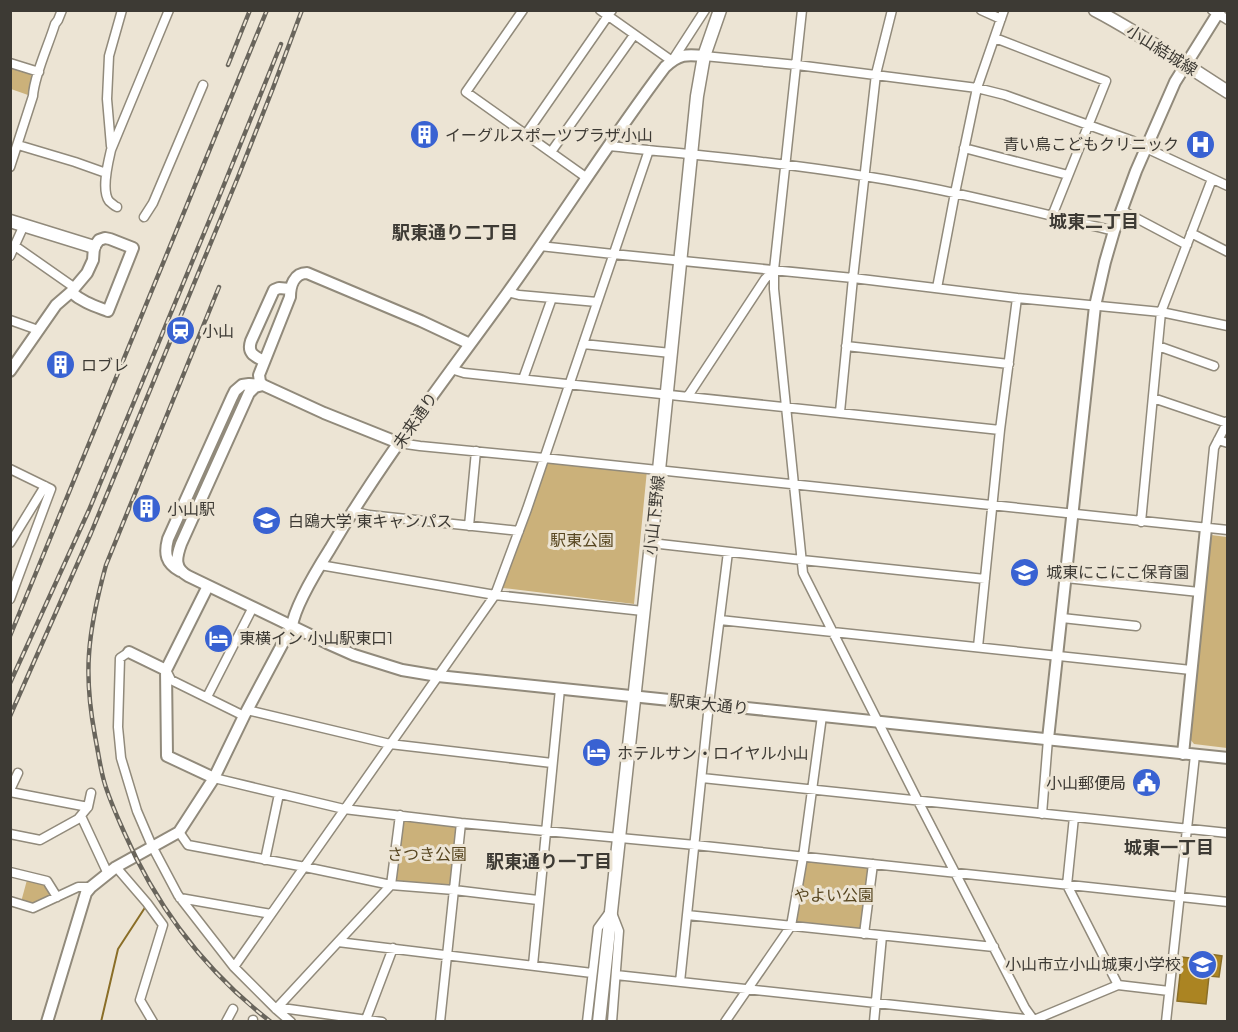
<svg xmlns="http://www.w3.org/2000/svg" width="1238" height="1032" font-family="Montserrat,'Noto Sans JP',sans-serif">
	<rect width="100%" height="100%" fill="#ece4d4"/>
	<path fill="#cbb17a" d="M 11,66 L 31,73 L 33,79 L 28,95 L 11,89 Z
		M 547,461 L 647,470 L 634,604 L 503,588 Z
		M 1211,535 L 1227,537 L 1227,748 L 1194,744 L 1190,739 Z
		M 402,817 L 459,825 L 452,888 L 394,883 Z
		M 805,859 L 872,866 L 864,931 L 794,924 Z
		M 27,880 L 46,883 L 52,897 L 35,905 L 21,902 Z"/>
	<path fill="#ab8422" stroke="#8a6e27" stroke-width="1.5" d="M 1209,954 L 1222,956 L 1219,977 L 1209,976 L 1206,1004 L 1177,1001 L 1182,957 L 1208,960 Z"/>
	<g fill="none" stroke-linecap="round" stroke-linejoin="round">
		<path stroke="#8a6e27" stroke-width="2" d="M 101,1022 L 118,949 L 146,906"/>
		<defs>
			<path id="minor" d="M 523,10 L 466,92 L 587,178
				M 600,10 L 672,61 L 705,10
				M 802,10 L 774,270 L 774,289 L 803,573 L 918,801 L 1025,1008 L 1035,1022
				M 981,10 L 1001,19
				M 1212,10 L 1228,20
				M 995,38 L 1106,81 L 1052,216
				M 704,56 L 797,65 L 977,88 L 1005,95 L 1133,141 L 1146,148 L 1228,186
				M 10,63 L 39,72
				M 526,134 L 612,10
				M 18,145 L 75,162 L 106,173
				M 111,146 L 107,99 L 109,56 L 122,10
				M 609,146 C 694,155 779,162 864,176 C 948,189 1031,211 1114,231
				M 964,148 L 1068,175
				M 551,152 L 634,35
				M 10,167 L 33,96 C 34,76 49,44 55,24 L 58,20 L 62,10
				M 117,207 C 116,207 110,202 109,201 C 101,190 108,163 111,150 L 169,10
				M 1121,210 L 1187,245
				M 144,217 L 153,203 L 203,85
				M 1191,233 L 1228,252
				M 15,246 L 75,288
				M 540,246 L 613,254 L 853,278 L 1017,298 L 1161,312 L 1228,326
				M 10,256 L 24,225
				M 937,288 L 955,193 L 977,88 L 1004,10
				M 508,292 L 519,295 L 597,302
				M 10,320 L 38,330
				M 583,344 L 671,353
				M 846,346 L 1009,364
				M 1158,346 L 1214,366
				M 451,369 L 464,373 L 1000,430
				M 523,379 L 552,298
				M 688,396 L 765,279 L 774,270
				M 1153,398 L 1227,423
				M 840,412 L 853,278 L 876,74 L 892,10
				M 1218,440 L 1228,443
				M 399,443 L 420,446 L 544,458 L 1228,530
				M 10,469 L 51,489 L 10,599
				M 352,511 L 369,515 L 519,531
				M 1141,522 L 1161,312 L 1212,179
				M 469,526 L 476,451
				M 1206,528 L 1214,448 L 1228,421
				M 10,543 L 45,486
				M 651,543 L 802,560 L 985,579
				M 320,565 L 495,595 L 643,611
				M 1066,578 L 1199,592
				M 1062,618 L 1136,626
				M 720,620 L 1191,670
				M 978,647 L 1000,430 L 1017,298
				M 129,652 L 120,658 L 118,727 L 121,758 L 137,811 L 152,846 L 178,895 L 234,967 L 276,1009 L 291,1022
				M 166,670 L 171,680 L 244,716
				M 207,697 L 253,607
				M 247,710 L 390,744 L 552,763
				M 214,778 L 344,809 L 461,823 L 695,845 L 1228,902
				M 702,778 L 1228,833
				M 10,790 L 18,773
				M 10,792 L 88,807
				M 1042,814 L 1048,739
				M 81,816 L 108,874
				M 1074,817 L 1067,885 L 1118,985
				M 179,832 L 188,845 L 305,867 L 391,885 L 454,890 L 538,900
				M 10,834 L 40,840 L 78,819 L 88,807 L 91,793
				M 265,860 L 279,794
				M 116,867 L 147,903 L 163,925 L 140,1000 L 153,1022
				M 10,872 L 47,881 L 57,897
				M 180,898 L 271,914
				M 10,901 L 33,908 L 78,887 L 91,887
				M 687,915 L 994,947
				M 864,934 L 873,864
				M 338,942 L 391,885 L 400,815
				M 533,965 L 560,689
				M 234,967 L 495,595 L 527,509 L 649,150
				M 616,975 L 1034,1020 L 1118,985 L 1169,991
				M 680,982 L 709,704 L 728,552
				M 276,1009 L 338,942 L 592,973
				M 276,1009 L 289,1009 L 382,1022
				M 226,1022 L 233,1009
				M 253,1022 L 253,1020
				M 365,1022 L 393,948
				M 440,1022 L 461,823
				M 587,1022 L 598,928 L 609,913
				M 612,1022 L 619,931 L 612,913
				M 725,1022 L 791,926 L 803,857 L 822,716
				M 874,1022 L 882,936
				M 1166,1022 L 1195,755"/>
			<path id="tertiary" d="M 264,361 C 254,356 247,353 251,341 L 274,290 L 279,288 L 290,289
				M 10,371 L 56,305 L 71,292 L 87,273 L 93,260 L 94,247 L 99,240 L 105,238 L 110,239 L 133,248 L 108,311 C 95,306 82,302 71,292
				M 263,385 L 255,387 L 249,393 L 181,544 C 176,558 174,568 188,576 L 327,643 L 354,655 L 402,670 L 438,676 L 1228,758
				M 263,385 L 260,382 L 259,375 L 290,297 C 290,286 294,273 307,273 L 421,321 L 470,344
				M 180,571 C 166,563 164,554 168,539 L 232,397 L 235,391 L 242,385 L 249,384 L 263,385 L 324,413 L 399,443
				M 208,586 L 166,670 L 167,756 L 214,778
				M 129,652 L 166,670
				M 1048,739 L 1095,306 L 1105,262 L 1114,231 L 1136,171 L 1175,82 L 1220,10
				M 1183,754 L 1206,528
				M 47,1022 L 86,893 L 91,887 L 116,867 L 179,832 L 214,778 L 244,716 L 292,626 C 295,605 318,568 330,549 C 382,460 446,378 506,295 C 560,220 609,141 665,67 C 679,54 686,54 704,56"/>
			<path id="secondary" d="M 1095,10 C 1141,34 1184,64 1228,92
				M 10,221 L 94,247
				M 599,1022 L 659,470 L 697,96 L 704,56 L 720,10"/>
		</defs>
		<use href="#minor" stroke="#918a7b" stroke-width="11"/>
		<use href="#tertiary" stroke="#918a7b" stroke-width="14"/>
		<use href="#secondary" stroke="#918a7b" stroke-width="15"/>
		<use href="#minor" stroke="#fff" stroke-width="8"/>
		<use href="#tertiary" stroke="#fff" stroke-width="10"/>
		<use href="#secondary" stroke="#fff" stroke-width="12"/>
		<defs>
			<path id="rail" d="M 228,65 L 250,10
				M 219,287 L 106,565 C 98,594 91,624 89,654 C 87,682 90,709 95,736 C 98,751 100,767 104,781 C 109,799 117,816 124,832 C 157,908 205,971 271,1022
				M 10,636 L 267,10
				M 10,683 L 89,510 L 217,202 L 281,44
				M 10,716 L 91,533 L 238,177 L 273,88 L 302,10"/>
		</defs>
		<use href="#rail" stroke="#69655c" stroke-width="4.5"/>
		<use href="#rail" stroke="#ece4d4" stroke-width="2" stroke-dasharray="7" stroke-linecap="butt"/>
	</g>
	<defs>
		<symbol id="building-disc" viewBox="-11 -11 22 22"><circle r="9.5" fill="#3962d2" stroke="#ece4d4"/><path d="M-4-6H4V6H1V3H-1V6H-4ZM-2.5-4.3h1.7v1.8h-1.7ZM.8-4.3h1.7v1.8H.8ZM-2.5-1h1.7V.8h-1.7ZM.8-1h1.7V.8H.8Z" fill="#fff"/></symbol>
		<symbol id="hospital-disc" viewBox="-11 -11 22 22"><circle r="9.5" fill="#3962d2" stroke="#ece4d4"/><path d="M-5-5h3v3.5h4V-5h3V5h-3V1.5h-4V5h-3Z" fill="#fff"/></symbol>
		<symbol id="station-disc" viewBox="-11 -11 22 22"><circle r="9.5" fill="#3962d2" stroke="#ece4d4"/><path d="M-3-6H3Q5-6 5-4V2Q5 4 3 4L4.5 6H3L1.5 4h-3L-3 6H-4.5L-3 4Q-5 4-5 2V-4Q-5-6-3-6ZM-3.5-4v3h7v-3ZM-3.5 1v1.5H-2V1ZM2 1v1.5H3.5V1Z" fill="#fff"/></symbol>
		<symbol id="university-disc" viewBox="-11 -11 22 22"><circle r="9.5" fill="#3962d2" stroke="#ece4d4"/><path d="M0-5L7-2L0 1L-7-2ZM-4 1L0 2.5L4 1V4Q0 6-4 4Z" fill="#fff"/></symbol>
		<symbol id="school-disc" viewBox="-11 -11 22 22"><circle r="9.5" fill="#3962d2" stroke="#ece4d4"/><path d="M0-5L7-2L0 1L-7-2ZM-4 1L0 2.5L4 1V4Q0 6-4 4Z" fill="#fff"/></symbol>
		<symbol id="hotel-disc" viewBox="-11 -11 22 22"><circle r="9.5" fill="#3962d2" stroke="#ece4d4"/><path d="M-6-4.5h1.5V1H6V5H4.5V3h-9V5H-6ZM-4 0a1.8 1.8 0 1 1 3.6 0ZM.5 0V-2.5h3Q6-2.5 6 0Z" fill="#fff"/></symbol>
		<symbol id="civic-disc" viewBox="-11 -11 22 22"><circle r="9.5" fill="#3962d2" stroke="#ece4d4"/><path d="M-.6-6.5H3V-4.5H.6V-3L4-1V1h2V6H-6V1h2V-1L-.6-3ZM-1.2 2.5V6h2.4V2.5Z" fill="#fff"/></symbol>
	</defs>
	<g fill-rule="evenodd">
		<use href="#building-disc" x="408" y="118" width="33" height="33"/>
		<use href="#hospital-disc" x="1184" y="128" width="33" height="33"/>
		<use href="#station-disc" x="164" y="314" width="33" height="33"/>
		<use href="#building-disc" x="44" y="348" width="33" height="33"/>
		<use href="#building-disc" x="130" y="492" width="33" height="33"/>
		<use href="#university-disc" x="250" y="504" width="33" height="33"/>
		<use href="#school-disc" x="1008" y="556" width="33" height="33"/>
		<use href="#hotel-disc" x="202" y="622" width="33" height="33"/>
		<use href="#hotel-disc" x="580" y="736" width="33" height="33"/>
		<use href="#civic-disc" x="1130" y="766" width="33" height="33"/>
		<use href="#school-disc" x="1186" y="948" width="33" height="33"/>
	</g>
	<g text-anchor="middle" stroke-width="6" stroke-linejoin="round" paint-order="stroke">
		<g font-size="16" fill="#3d3a34" stroke="#ece4d4">
			<text transform="translate(1162 50) rotate(32)" y="6">小山結城線</text>
			<text transform="translate(415 420) rotate(-55)" y="6">未来通り</text>
			<text transform="translate(654 515) rotate(-84)" y="6">小山下野線</text>
			<text transform="translate(709 704) rotate(6)" y="6">駅東大通り</text>
		</g>
		<g font-size="16" fill="#3d3a34" stroke="#ece4d4" text-anchor="start">
			<text x="445" y="141">イーグルスポーツプラザ小山</text>
			<text x="1179" y="150" text-anchor="end">青い鳥こどもクリニック</text>
			<text x="202" y="337">小山</text>
			<text x="81" y="371">ロブレ</text>
			<text x="167" y="515">小山駅</text>
			<text x="288" y="527">白鴎大学 東キャンパス</text>
			<text x="1046" y="578">城東にこにこ保育園</text>
			<text x="239" y="644">東横イン 小山駅東口1</text>
			<text x="617" y="759">ホテルサン・ロイヤル小山</text>
			<text x="1126" y="789" text-anchor="end">小山郵便局</text>
			<text x="1181" y="970" text-anchor="end">小山市立小山城東小学校</text>
		</g>
		<g font-size="16" fill="#574620" stroke="#ece4d4">
			<text x="582" y="546">駅東公園</text>
			<text x="427" y="860">さつき公園</text>
			<text x="834" y="901">やよい公園</text>
		</g>
		<g font-size="18" font-weight="bold" fill="#3d3a34" stroke="#ece4d4">
			<text x="1094" y="228">城東二丁目</text>
			<text x="455" y="239">駅東通り二丁目</text>
			<text x="1169" y="854">城東一丁目</text>
			<text x="549" y="868">駅東通り一丁目</text>
		</g>
	</g>
	<rect width="1238" height="1032" fill="none" stroke="#3d3a34" stroke-width="24"/>
</svg>
